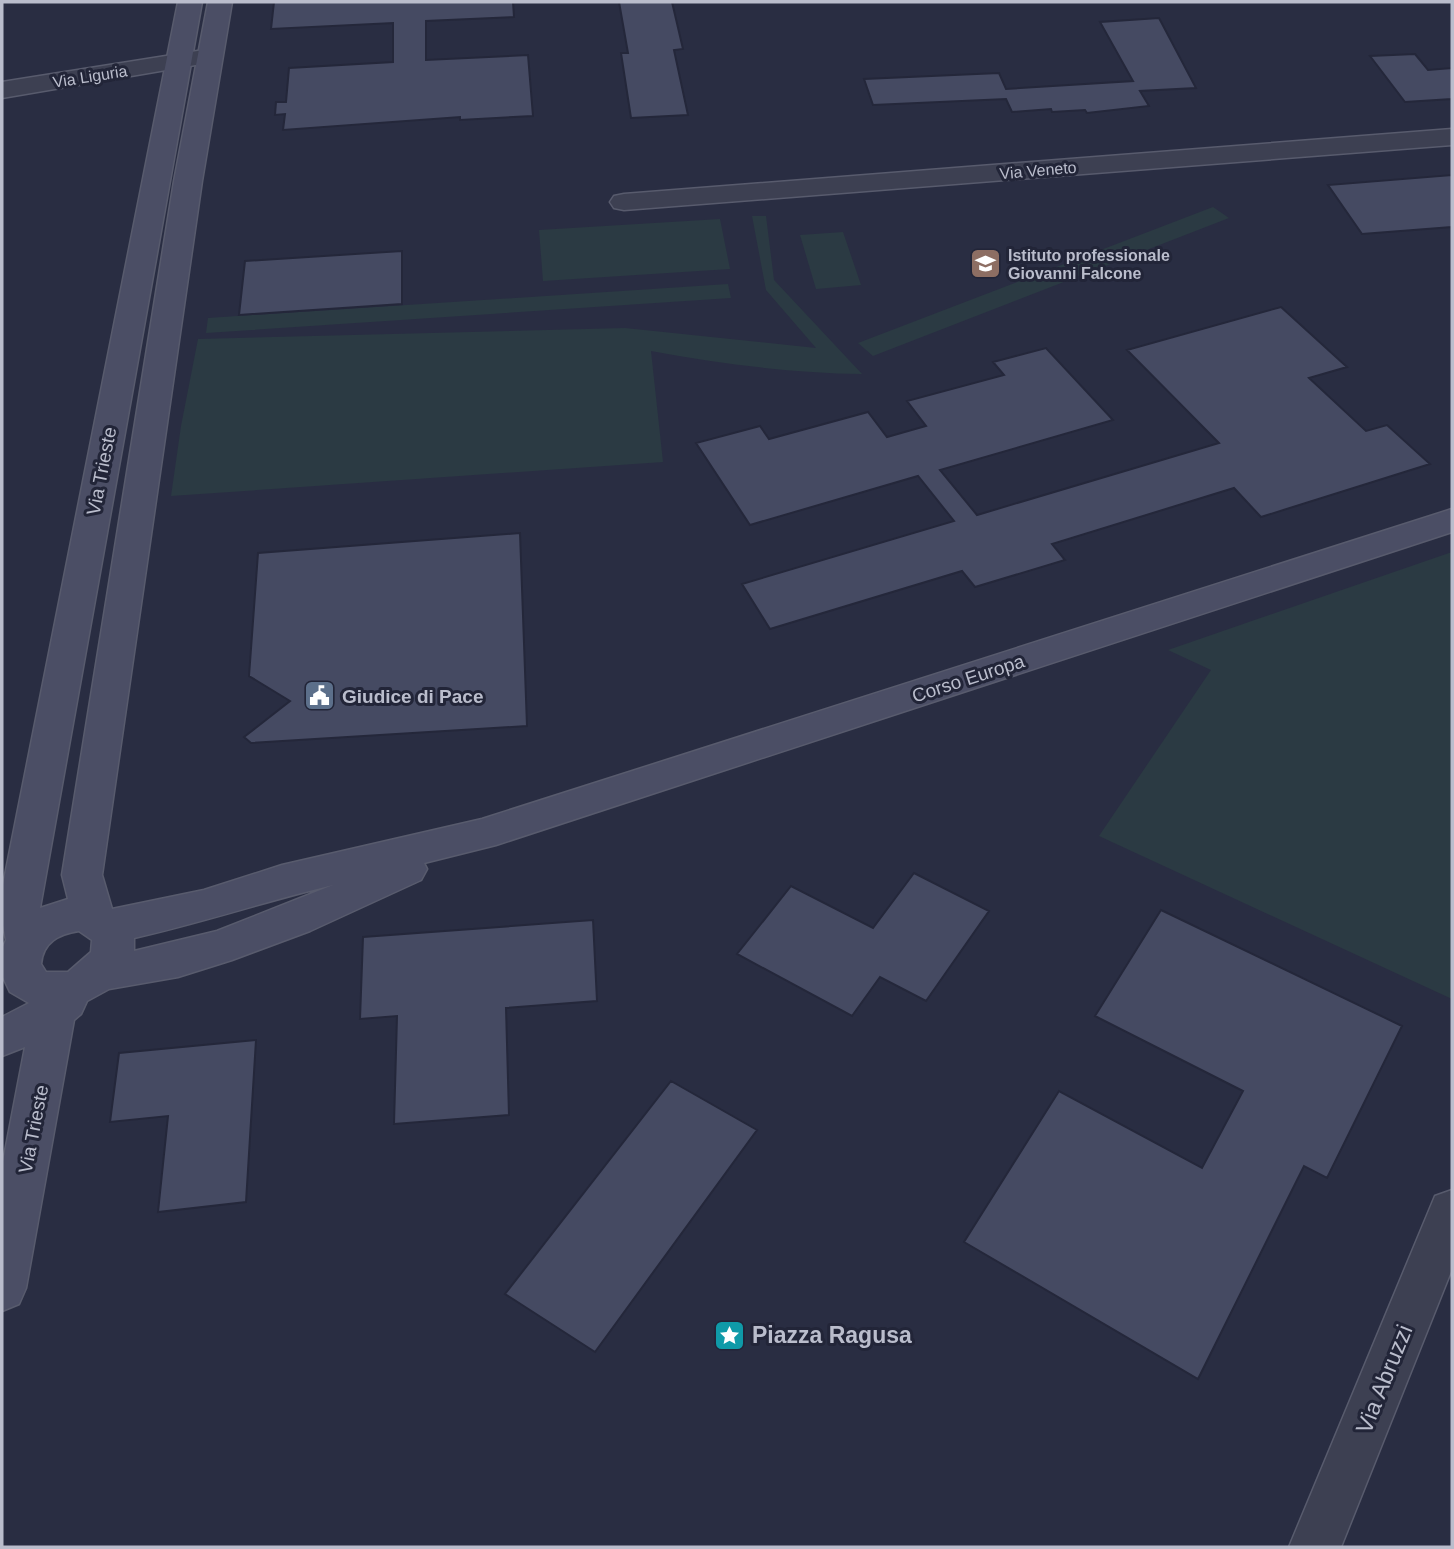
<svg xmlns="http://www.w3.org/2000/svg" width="1454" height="1549" font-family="Arial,sans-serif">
	<rect width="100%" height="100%" fill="#292d42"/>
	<path fill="#2b3a43" d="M 1213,207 L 1229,218 L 873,356 L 858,343 Z
		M 752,216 L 766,216 L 774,280 L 862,374 C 792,373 720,364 651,351 L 663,462 L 171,496 L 181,426 L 198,339 L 625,328 L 816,348 L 766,290 Z
		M 720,219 L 730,269 L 543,281 L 539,230 Z
		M 843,232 L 861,285 L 816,289 L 800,235 Z
		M 728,284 L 731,298 L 206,333 L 208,318 Z
		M 1452,552 L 1452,999 L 1099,836 L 1211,670 L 1168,650 Z"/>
	<path fill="#454a62" stroke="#24273a" stroke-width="2" d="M 274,2 L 513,2 L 514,17 L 426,21 L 426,60 L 528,55 L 533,116 L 460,120 L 460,117 L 283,130 L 285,114 L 275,115 L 276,102 L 286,102 L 289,68 L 393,62 L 393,23 L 271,29 Z
		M 619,2 L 672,2 L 683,49 L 674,50 L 688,115 L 631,118 L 621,53 L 628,53 Z
		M 1159,18 L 1196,88 L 1140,91 L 1149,106 L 1087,113 L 1085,110 L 1052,112 L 1051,109 L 1012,112 L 1006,99 L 873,105 L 864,79 L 999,73 L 1006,89 L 1133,81 L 1100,22 Z
		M 1415,54 L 1428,70 L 1452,68 L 1452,99 L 1405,102 L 1370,56 Z
		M 1452,175 L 1452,227 L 1362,234 L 1328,185 Z
		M 402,251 L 402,304 L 239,315 L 245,261 Z
		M 1281,307 L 1347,367 L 1309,378 L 1366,431 L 1387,425 L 1430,464 L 1261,517 L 1234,488 L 1052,544 L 1065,560 L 975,587 L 962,571 L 770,629 L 742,584 L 954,521 L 918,476 L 750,525 L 696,443 L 760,426 L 769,439 L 868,412 L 887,437 L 926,426 L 907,401 L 1004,375 L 993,362 L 1046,348 L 1113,420 L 940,470 L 977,515 L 1219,443 L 1127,350 Z
		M 520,533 L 527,726 L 251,743 L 244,737 L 290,701 L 249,676 L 258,553 Z
		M 914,873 L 989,911 L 926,1001 L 880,977 L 852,1016 L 737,954 L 791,886 L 873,928 Z
		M 1161,910 L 1402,1026 L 1327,1178 L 1304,1166 L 1198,1379 L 964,1242 L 1059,1091 L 1202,1168 L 1243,1091 L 1095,1016 Z
		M 593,920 L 597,1001 L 506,1008 L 509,1115 L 394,1124 L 397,1016 L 360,1019 L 363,937 Z
		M 256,1040 L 246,1202 L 158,1212 L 168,1116 L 110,1122 L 119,1053 Z
		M 671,1081 L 757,1130 L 595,1352 L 505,1294 Z"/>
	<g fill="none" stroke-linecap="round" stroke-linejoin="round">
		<defs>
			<path id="street" d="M 210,49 L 219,51 L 222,56 L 219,61 L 2,98 L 2,82 Z
				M 1452,129 L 1452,145 L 624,210 L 614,208 L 610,202 L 614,196 L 624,194 Z
				M 1452,1190 L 1452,1269 L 1341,1547 L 1289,1547 L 1435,1196 Z"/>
			<path id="secondary" d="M 178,2 L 202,2 L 40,908 L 68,899 L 62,875 L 174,181 L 208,2 L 232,2 L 202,181 L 102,875 L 112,909 L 204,890 L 282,865 L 482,819 L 1452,509 L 1452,532 L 496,845 L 424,863 L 427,869 L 421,880 L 310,931 L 232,960 L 178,977 L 109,989 L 87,1001 L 81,1014 L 74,1020 L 26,1288 L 19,1304 L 2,1311 L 2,1167 L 25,1047 L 2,1056 L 2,1017 L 29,1003 L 10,992 L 2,975 L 2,949 L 6,940 L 2,920 L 2,890 ZM 333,885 L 217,931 L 134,951 L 134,938 C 201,923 266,901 333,885 ZM 79,931 L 92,940 L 91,952 L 68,972 L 46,972 L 41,964 C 43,942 59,934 79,931 Z"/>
		</defs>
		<use href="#street" stroke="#585b6d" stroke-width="3"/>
		<use href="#secondary" stroke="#585b6d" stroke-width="3"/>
		<use href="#street" fill="#3d4052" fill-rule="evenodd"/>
		<use href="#secondary" fill="#4b4e65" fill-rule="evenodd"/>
	</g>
	<defs>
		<symbol id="school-square" viewBox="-11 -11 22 22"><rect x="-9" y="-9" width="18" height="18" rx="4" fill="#8d6e63" stroke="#222538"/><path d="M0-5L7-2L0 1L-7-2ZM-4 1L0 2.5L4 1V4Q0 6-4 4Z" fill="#fff"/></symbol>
		<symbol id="civic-square" viewBox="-11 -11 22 22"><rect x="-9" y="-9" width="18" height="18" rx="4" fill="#5c6f8a" stroke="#222538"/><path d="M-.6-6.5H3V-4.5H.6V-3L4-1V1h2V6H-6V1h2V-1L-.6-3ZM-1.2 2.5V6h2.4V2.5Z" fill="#fff"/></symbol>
		<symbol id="sight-square" viewBox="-11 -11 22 22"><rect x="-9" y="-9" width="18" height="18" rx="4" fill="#0f9aa8" stroke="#222538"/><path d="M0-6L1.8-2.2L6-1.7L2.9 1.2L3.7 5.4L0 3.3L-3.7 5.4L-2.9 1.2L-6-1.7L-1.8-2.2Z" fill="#fff"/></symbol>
	</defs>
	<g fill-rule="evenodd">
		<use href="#school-square" x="968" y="246" width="35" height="35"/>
		<use href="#civic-square" x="302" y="678" width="35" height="35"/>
		<use href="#sight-square" x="712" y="1318" width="35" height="35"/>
	</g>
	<g text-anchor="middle" stroke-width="6" stroke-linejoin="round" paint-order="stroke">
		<g font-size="16" fill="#babdcc" stroke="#222538">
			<text transform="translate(90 76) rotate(-9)" y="6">Via Liguria</text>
			<text transform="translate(1038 170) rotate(-5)" y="6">Via Veneto</text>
		</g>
		<g font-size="16" font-weight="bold" fill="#babdcc" stroke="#222538" text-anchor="start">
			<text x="1008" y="261">Istituto professionale<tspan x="1008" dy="18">Giovanni Falcone</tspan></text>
		</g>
		<g font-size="19" fill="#babdcc" stroke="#222538">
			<text transform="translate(101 471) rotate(-79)" y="7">Via Trieste</text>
			<text transform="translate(968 678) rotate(-18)" y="7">Corso Europa</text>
			<text transform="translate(33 1129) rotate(-79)" y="7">Via Trieste</text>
		</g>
		<g font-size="19" font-weight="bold" fill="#babdcc" stroke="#222538" text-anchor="start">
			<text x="342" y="703">Giudice di Pace</text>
		</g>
		<g font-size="23" font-weight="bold" fill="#babdcc" stroke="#222538" text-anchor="start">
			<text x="752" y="1343">Piazza Ragusa</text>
		</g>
		<g font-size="23" fill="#babdcc" stroke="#222538">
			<text transform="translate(1384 1379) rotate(-68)" y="8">Via Abruzzi</text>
		</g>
	</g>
	<rect width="1454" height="1549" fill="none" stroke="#babdcc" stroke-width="7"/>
</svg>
